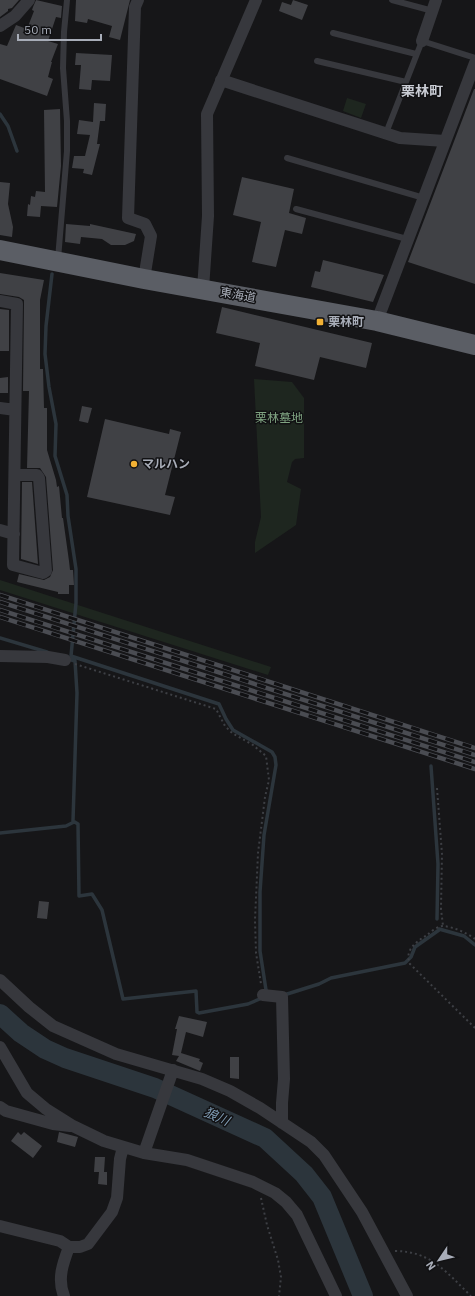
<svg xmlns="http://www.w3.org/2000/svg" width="475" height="1296" font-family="'IBM Plex Sans','Noto Sans JP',sans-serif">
	<rect width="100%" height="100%" fill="#161618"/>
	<path fill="#1e261f" d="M 347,98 L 366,104 L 361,118 L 343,111 Z
		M 254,379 L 292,382 L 304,398 L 304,458 L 295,459 L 292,462 L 287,482 L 301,489 L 296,525 L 255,553 L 255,542 L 261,517 Z
		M 0,580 L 271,667 L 268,675 L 0,590 Z"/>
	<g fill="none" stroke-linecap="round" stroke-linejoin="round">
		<path stroke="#2c353c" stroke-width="3.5" d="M 0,114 L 8,126 L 17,151
			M 52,274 L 46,326 L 45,354 L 49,387 L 56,424 L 55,456 L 67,495 L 68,516 L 76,569 L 76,603 L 71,656 L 219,704 L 226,719 L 233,730 L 272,752 L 275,757 L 276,765 L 264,835 L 260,892 L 260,951 L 266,990 L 268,993
			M 0,638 L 47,652
			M 68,659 L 75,661 L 77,693 L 73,821 L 78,824 L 79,896 L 92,894 L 102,910 L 123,999 L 196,991 L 197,1012 L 199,1013 L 248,1004 L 262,998
			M 431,766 L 438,864 L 437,919
			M 0,833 L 66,826 L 74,822
			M 439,929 L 464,936 L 475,945
			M 284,995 L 319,984 L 331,978 L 405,963 L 411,957 L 415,947 L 439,930"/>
		<path stroke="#2c353c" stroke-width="20" d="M 0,1014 L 21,1033 L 45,1049 L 65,1058 L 155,1088 L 265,1138 L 304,1174 L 322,1197 L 363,1296"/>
	</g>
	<path fill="#404145" d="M 0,0 L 19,0 L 12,8 L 8,9 L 8,11 L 0,17 Z
		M 36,0 L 62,6 L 61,18 L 56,17 L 48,41 L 58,44 L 51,62 L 52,62 L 48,77 L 53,79 L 47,96 L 0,79 L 0,44 L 7,46 L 16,25 L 27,29 L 34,11 L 32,10 L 33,7 Z
		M 76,0 L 130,0 L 120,40 L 109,37 L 112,26 L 88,19 L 87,23 L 75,21 Z
		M 293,0 L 308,5 L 302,20 L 279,11 L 282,2 L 291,5 Z
		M 76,53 L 112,55 L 110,81 L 92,80 L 91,90 L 79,89 L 81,65 L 75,65 Z
		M 474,89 L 475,89 L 475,284 L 408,262 Z
		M 94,103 L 106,104 L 105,121 L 100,121 L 97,144 L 100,144 L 92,175 L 83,173 L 84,169 L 72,168 L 74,156 L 85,156 L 90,135 L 77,134 L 79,120 L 93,122 Z
		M 60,109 L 61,166 L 57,207 L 41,206 L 40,217 L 27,216 L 28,204 L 30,205 L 31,196 L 35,197 L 36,191 L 45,192 L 44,110 Z
		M 242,177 L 294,189 L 289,213 L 306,218 L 302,234 L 285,230 L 276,267 L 252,262 L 261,222 L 233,215 Z
		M 0,182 L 10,183 L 8,204 L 13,227 L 12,237 L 0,235 Z
		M 66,224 L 90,226 L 90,224 L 136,234 L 134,241 L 125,245 L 111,245 L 102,239 L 81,237 L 80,244 L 65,242 Z
		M 323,260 L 384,275 L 373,302 L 311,287 L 315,271 L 320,272 Z
		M 0,273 L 44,280 L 40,300 L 40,369 L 43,369 L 44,408 L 47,408 L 47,450 L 56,480 L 57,487 L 59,486 L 62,518 L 63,518 L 69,561 L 70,570 L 73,570 L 74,585 L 69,585 L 69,594 L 58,594 L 58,592 L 17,582 L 19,574 L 44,580 L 50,577 L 53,570 L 46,477 L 40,468 L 27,468 L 29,391 L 23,391 L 24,304 L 24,300 L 19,297 L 0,294 Z
		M 222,307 L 372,343 L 366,368 L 320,357 L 314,380 L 255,366 L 260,343 L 216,333 Z
		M 0,309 L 9,310 L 9,351 L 0,351 Z
		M 8,377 L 8,393 L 0,393 L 0,378 Z
		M 82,406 L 92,408 L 88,423 L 79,421 Z
		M 105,419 L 169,434 L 170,429 L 181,432 L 165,495 L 175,497 L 170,515 L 87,497 Z
		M 22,482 L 32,482 L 38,564 L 21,559 Z
		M 39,901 L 49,902 L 47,919 L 37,918 Z
		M 179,1016 L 207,1022 L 203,1037 L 186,1032 L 181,1053 L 200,1059 L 199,1061 L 203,1063 L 200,1071 L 176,1061 L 179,1056 L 172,1055 L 177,1029 L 175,1029 Z
		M 230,1057 L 239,1057 L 239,1079 L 230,1078 Z
		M 18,1132 L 21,1135 L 24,1132 L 42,1146 L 33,1158 L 11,1141 Z
		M 59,1132 L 78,1137 L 75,1147 L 57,1142 Z
		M 95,1157 L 105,1157 L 104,1172 L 107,1172 L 107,1185 L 98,1184 L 99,1172 L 94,1172 Z"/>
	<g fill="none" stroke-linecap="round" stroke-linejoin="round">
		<path stroke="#3d3f44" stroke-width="2" stroke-dasharray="2 3" stroke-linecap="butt" d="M 75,664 L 216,709 L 225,726 L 232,733 L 253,745 L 266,756 L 269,780 L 265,797 L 258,853 L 255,920 L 256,953 L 261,984
			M 437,788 L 442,854 L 441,909 L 443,926
			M 475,939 C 467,933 454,927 443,926 C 437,926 431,932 427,935 C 416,942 404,950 410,964 L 475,1028
			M 261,1198 L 267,1225 L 278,1260 L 281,1277 L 279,1296
			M 395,1251 C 431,1251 447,1273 471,1296"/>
		<path stroke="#37383d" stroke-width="6" d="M 392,0 L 433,11
			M 333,33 L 416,54
			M 317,61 L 406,82
			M 386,133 L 422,41 L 475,58
			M 287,158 L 424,198
			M 296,209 L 407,239
			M 58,259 L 67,151 L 67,121 L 63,68 L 64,32 L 67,0"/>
		<path stroke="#37383d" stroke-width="12" d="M 138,0 L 135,7 L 128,218 L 145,224 L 151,236 L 144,279
			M 0,26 L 15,16 L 29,0
			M 422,41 L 436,0
			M 221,80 L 400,138 L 445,141
			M 203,289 L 208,216 L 207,114 L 256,0
			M 0,301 L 17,304 L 13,565 L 43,573 L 46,571 L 39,478 L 37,475 L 15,475
			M 377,321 L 475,63
			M 0,408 L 15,410
			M 0,530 L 14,534
			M 0,656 L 48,657 L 65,660
			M 0,980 L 29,1007 L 53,1026 L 116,1054 L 202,1079 L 230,1091 L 260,1108 L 311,1142 L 324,1155 L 362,1212 L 407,1296
			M 263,995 L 282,997 L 284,1079 L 282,1103 L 282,1123
			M 0,1047 L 27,1093 L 46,1109 L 73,1126 L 104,1141 L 144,1153 L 187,1160 L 253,1182 L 275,1193 L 286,1202 L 297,1215 L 336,1296
			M 0,1107 L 6,1111 L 53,1124 L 70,1126
			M 144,1153 L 173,1070
			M 0,1226 L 60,1241 L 69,1247 L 80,1247 L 88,1244 L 112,1212 L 117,1198 L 120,1159 L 123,1147
			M 64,1296 C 57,1279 63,1263 69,1247"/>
		<path stroke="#5b5e65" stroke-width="20" d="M 0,250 L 144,279 L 377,321 L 475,345"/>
		<defs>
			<path id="rail" d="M 0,595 L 475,748
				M 0,602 L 475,755
				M 0,610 L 475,762
				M 0,617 L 475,769"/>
		</defs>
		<use href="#rail" stroke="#4a4c52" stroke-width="4.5"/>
		<use href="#rail" stroke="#111113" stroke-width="3" stroke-dasharray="9" stroke-linecap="butt"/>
	</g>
	<g fill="#f2b134" stroke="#111113" stroke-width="1.5">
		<rect x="316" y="318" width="8" height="8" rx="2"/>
		<circle cx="134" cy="464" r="4"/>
	</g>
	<g text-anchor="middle" stroke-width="3" stroke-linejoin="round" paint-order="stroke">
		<g font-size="12" fill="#a8adb8" stroke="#111113">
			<text transform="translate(238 295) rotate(10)" y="4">東海道</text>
		</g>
		<g font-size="12" font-weight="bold" fill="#a8adb8" stroke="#111113" text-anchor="start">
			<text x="328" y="326">栗林町</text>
			<text x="142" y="468">マルハン</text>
		</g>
		<g font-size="12" fill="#7fa381" stroke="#111113">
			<text x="279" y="422">栗林墓地</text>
		</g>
		<g font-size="13" font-style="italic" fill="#7f9bb3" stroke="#111113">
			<text transform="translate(217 1116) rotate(24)" y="5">狼川</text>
		</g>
		<g font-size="14" font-weight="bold" fill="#c9ccd4" stroke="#111113">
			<text x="422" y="96">栗林町</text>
		</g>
	</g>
	<g transform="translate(439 1260) rotate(235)" stroke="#111113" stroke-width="3" paint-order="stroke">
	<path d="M0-3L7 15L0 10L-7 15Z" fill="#a8adb8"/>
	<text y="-6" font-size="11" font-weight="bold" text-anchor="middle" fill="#a8adb8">N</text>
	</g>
	<path d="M18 34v6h83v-6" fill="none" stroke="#a8adb8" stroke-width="2"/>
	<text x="24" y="34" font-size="12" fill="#a8adb8" stroke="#111113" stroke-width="3" paint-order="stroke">50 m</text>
</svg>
